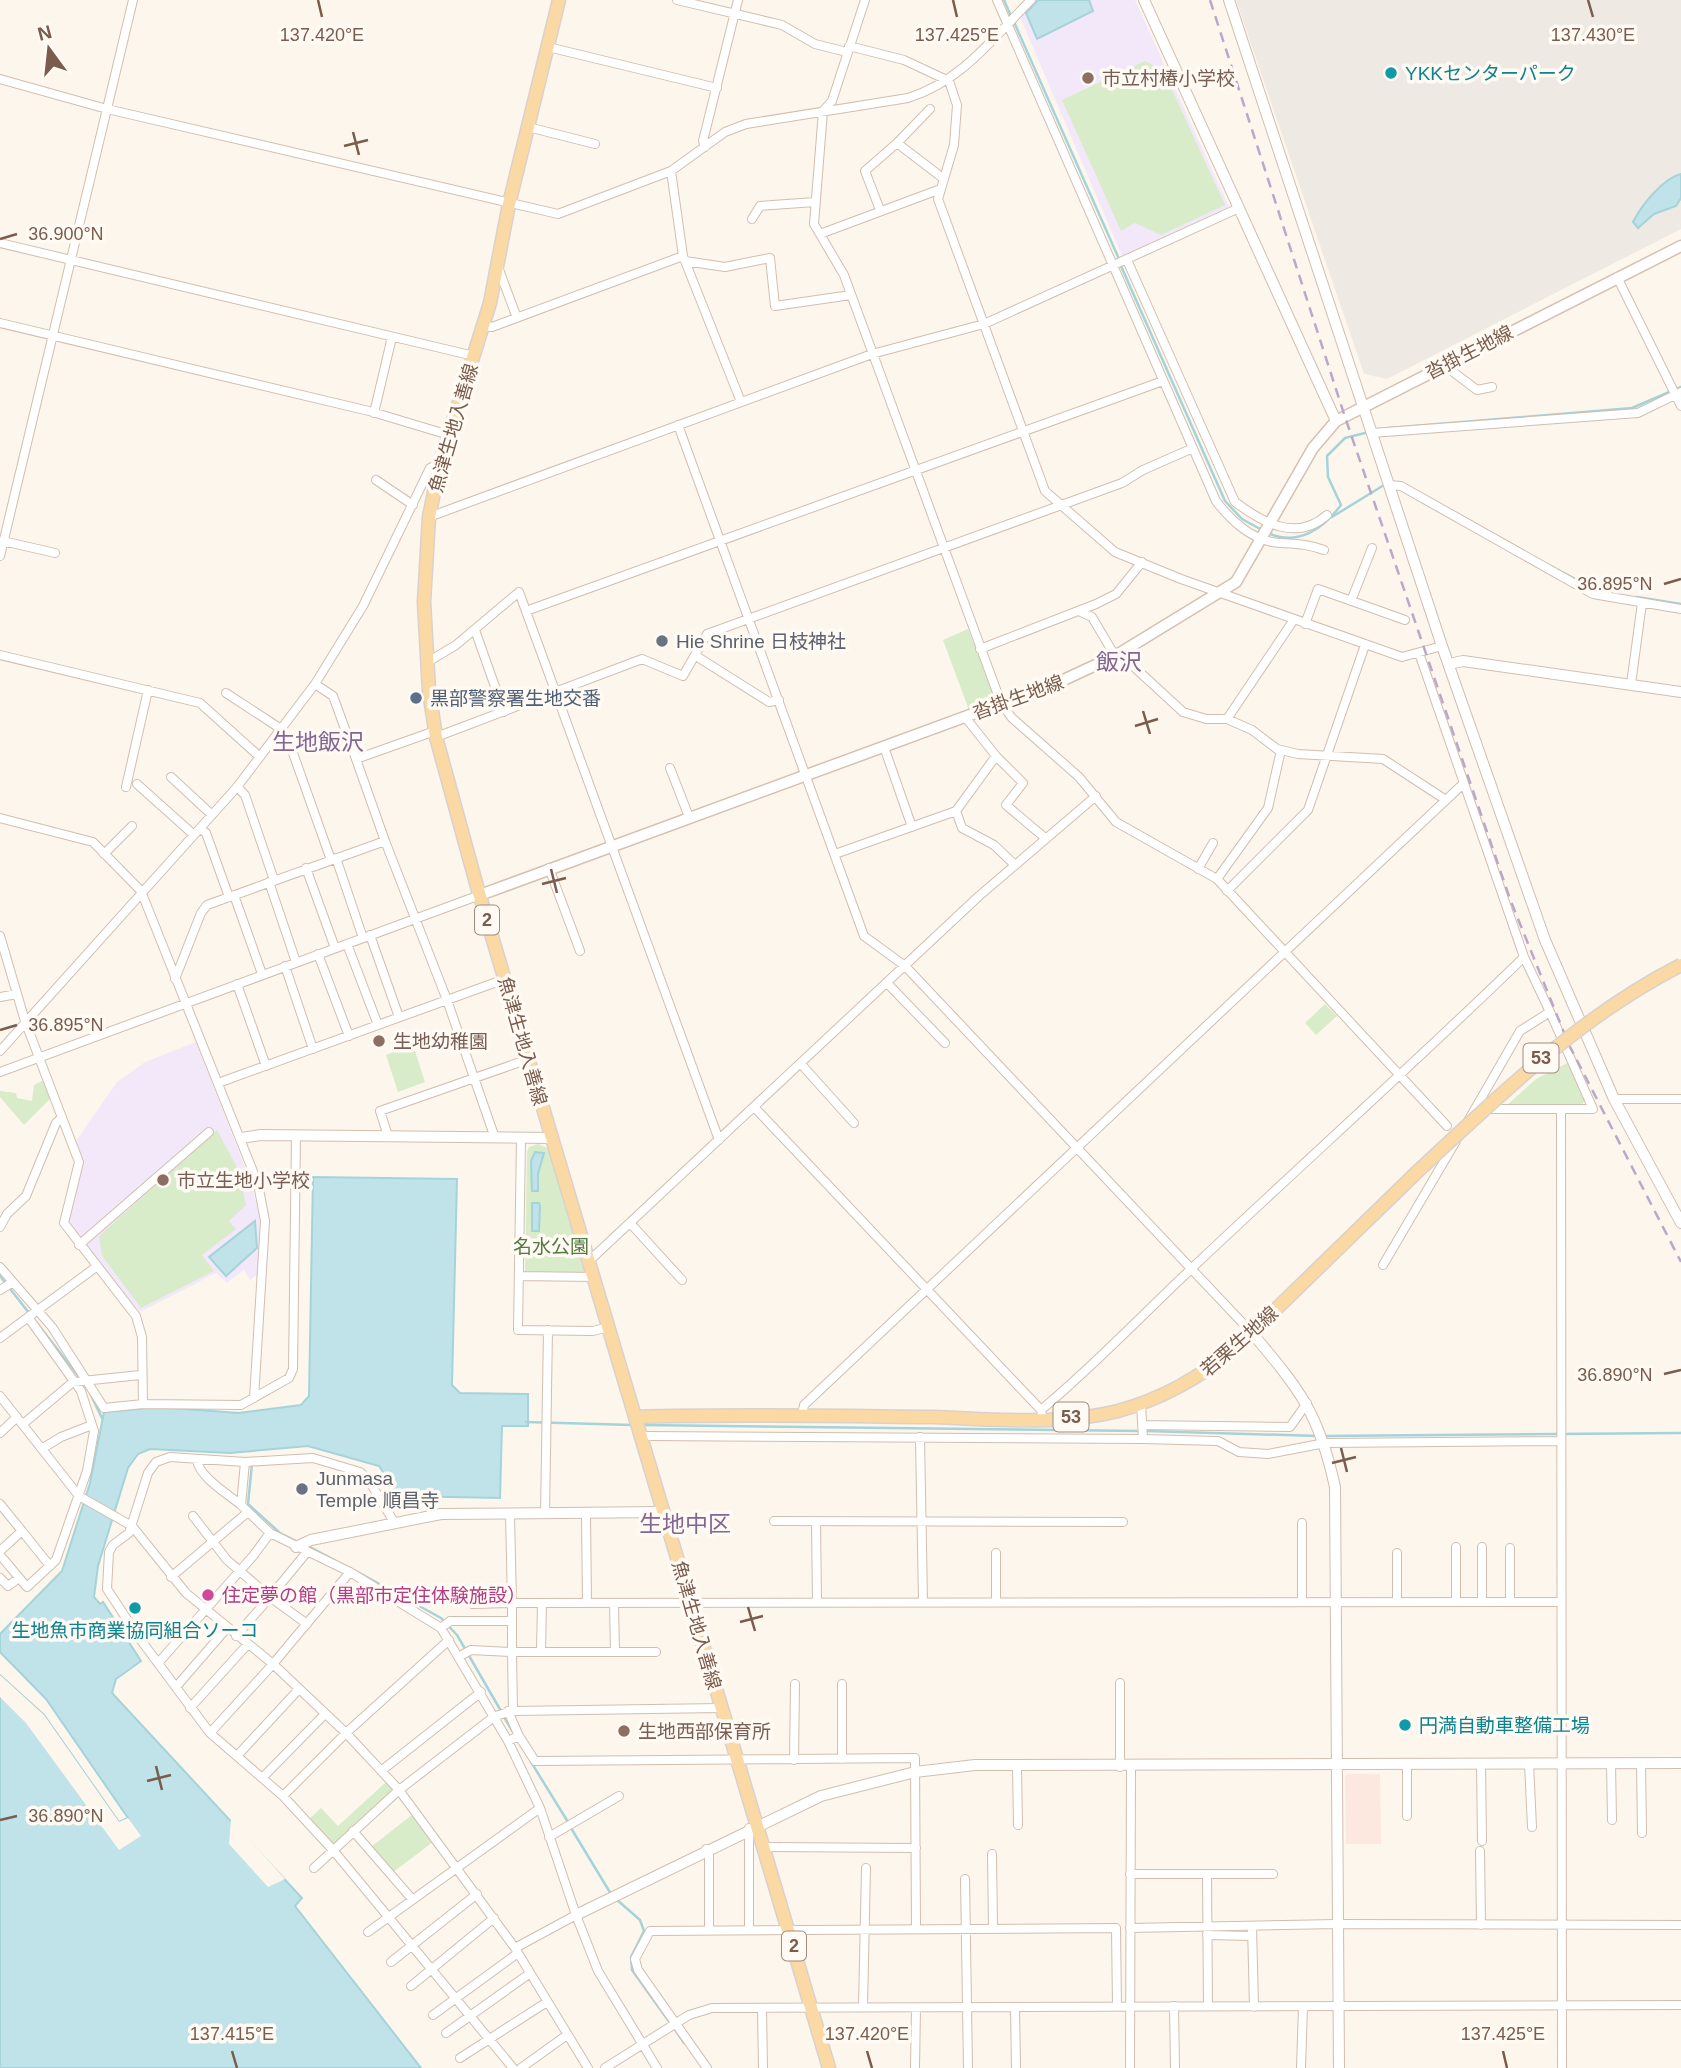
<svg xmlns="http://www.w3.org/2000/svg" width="1681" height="2068" font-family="Helvetica,'Noto Sans JP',sans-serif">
	<rect width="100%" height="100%" fill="#fdf6ec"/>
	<path fill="#fde8e0" d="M 1348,1774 L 1380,1774 L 1381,1844 L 1346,1844 L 1345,1776 Z"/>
	<path fill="#efe9e4" d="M 1236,0 L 1681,0 L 1681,229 L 1387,379 L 1364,374 Z"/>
	<path fill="#f3e8fa" d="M 1037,0 L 1135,0 L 1229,207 L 1122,256 L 1020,17 Z
		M 196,1042 L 251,1183 L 260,1218 L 258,1274 L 250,1280 L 244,1270 L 227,1283 L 216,1273 L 140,1312 L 106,1274 L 68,1222 L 77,1177 L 76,1141 L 117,1082 L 145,1062 Z"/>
	<path fill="#d8ecc9" d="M 1145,61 L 1163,70 L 1225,205 L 1161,235 L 1135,223 L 1121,231 L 1062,100 Z
		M 968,629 L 996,700 L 969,710 L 943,640 Z
		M 1325,1004 L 1337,1016 L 1316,1035 L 1305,1023 Z
		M 413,1045 L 425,1082 L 398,1092 L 386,1055 Z
		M 1571,1061 L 1587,1098 L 1581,1106 L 1507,1105 L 1536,1079 Z
		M 44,1080 L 50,1099 L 24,1125 L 0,1097 L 0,1091 L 16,1093 L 17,1098 L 32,1101 L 34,1085 Z
		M 217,1130 L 238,1169 L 246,1205 L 229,1221 L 236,1229 L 202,1255 L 214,1271 L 141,1308 L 102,1256 L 99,1236 Z
		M 538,1144 L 550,1149 L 587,1273 L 525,1273 L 527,1152 L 529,1147 Z
		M 386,1782 L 393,1791 L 332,1846 L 308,1820 L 321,1808 L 338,1826 Z
		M 413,1814 L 433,1842 L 392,1873 L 371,1847 Z"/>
	<path fill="#bfe3e8" stroke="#a5d3da" stroke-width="2" d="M 1038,0 L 1089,0 L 1093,11 L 1037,39 L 1026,13 Z
		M 1681,174 L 1681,198 L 1676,206 L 1654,214 L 1638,228 L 1633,222 C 1641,206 1663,178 1681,174 Z
		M 535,1152 L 544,1153 L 538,1174 L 538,1191 L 532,1191 L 531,1161 Z
		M 313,1177 L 457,1179 L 452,1385 L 460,1393 L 528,1394 L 528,1426 L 502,1426 L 500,1498 L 399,1496 L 379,1466 L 308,1446 L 230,1453 L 150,1449 L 138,1454 L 128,1468 L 98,1566 L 94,1597 L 100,1604 L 103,1602 L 141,1661 L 116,1679 L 112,1693 L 302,1898 L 295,1906 L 421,2068 L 0,2068 L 0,1675 L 44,1715 L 119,1822 L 128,1818 L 46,1699 L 0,1652 L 0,1634 L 62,1571 L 90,1483 L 104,1412 L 157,1407 L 239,1413 L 301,1405 L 309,1396 Z
		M 532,1203 L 539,1203 L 540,1206 L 539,1231 L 532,1231 Z
		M 255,1221 L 257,1248 L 226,1276 L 209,1257 Z"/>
	<path fill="#fdf6ec" d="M 0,1675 L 44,1715 L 119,1822 L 128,1818 L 141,1836 L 119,1850 L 26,1723 L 0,1697 Z
		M 231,1819 L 285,1879 L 268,1887 L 229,1844 Z"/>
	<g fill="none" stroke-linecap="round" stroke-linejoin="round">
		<path stroke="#a5d3da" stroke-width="2.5" d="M 1004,0 L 1011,16
			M 1014,22 L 1119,259
			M 1121,266 L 1225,501 L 1242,519 L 1262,530
			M 1389,428 L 1632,408 L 1681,387
			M 1332,517 L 1384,485
			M 1268,533 C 1298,547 1324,528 1341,505 L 1328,477 L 1327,456 L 1345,438 L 1369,432
			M 1549,565 L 1596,590 L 1610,593
			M 1637,597 L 1681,604
			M 0,1276 L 80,1378
			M 88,1389 L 102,1418
			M 526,1422 L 632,1425
			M 642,1425 L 1139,1431
			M 1146,1431 L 1318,1436
			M 1324,1436 L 1681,1433
			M 252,1464 L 248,1504 L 280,1533 L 298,1542
			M 308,1546 L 336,1561
			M 354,1570 L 441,1618 L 457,1635 L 501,1711
			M 504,1717 L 513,1732
			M 531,1762 L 568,1822
			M 571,1828 L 611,1894
			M 616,1899 L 640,1920 L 644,1931 L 631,1957 L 632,1970 L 670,2023
			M 674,2028 L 684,2043"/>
		<defs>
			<path id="minor" d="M 677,0 L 782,25 L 815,44 L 847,52
				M 865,0 L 832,101 L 823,111 L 814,224 L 844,275 L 1001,703 L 1012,718 L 1079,777 L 1116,822 L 1217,879 L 1447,1126
				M 997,0 L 1216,501 C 1231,521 1254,542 1280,543 C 1297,544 1308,544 1324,550
				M 849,46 L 904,60 L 949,81 L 957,105 L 954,145 L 938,199 L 1045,491 L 1115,552 L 1181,579 L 1402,657 L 1442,646
				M 548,47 L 717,88
				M 0,79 L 107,109 L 558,214 L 671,171 L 725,132 L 746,124 L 908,98 C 962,81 992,39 1031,0
				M 528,127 L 595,144
				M 897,143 L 930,109
				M 705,147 L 703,141 L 738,0
				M 671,171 L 683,256 L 741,402
				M 880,210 L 865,171 L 897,143 L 944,179
				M 752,219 L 760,206 L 815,202
				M 820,234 L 938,190
				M 0,243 L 474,356
				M 1127,260 L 1235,502 C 1263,523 1297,542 1327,515
				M 685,261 L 725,267 L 770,258 L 775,306 L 851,295
				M 498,267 L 517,318
				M 1617,277 L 1681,406
				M 0,323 L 369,411 L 449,435
				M 483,326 L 492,327 L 683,256
				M 1444,365 L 1477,390 L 1492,387
				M 374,413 L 392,337
				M 678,425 L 864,936 L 905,966 L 1252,1333
				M 1372,433 L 1638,413 L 1681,392
				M 376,480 L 413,505
				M 1389,485 L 1401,486 L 1593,594 L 1681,609
				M 429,517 L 872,354 L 984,324 L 1239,208
				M 3,541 L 55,553
				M 0,556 L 133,0
				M 1351,601 L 1372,548
				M 526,611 L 1163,381
				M 1079,611 L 1092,617 L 1115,656
				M 1305,624 L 1318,589 L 1405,620
				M 475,630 L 504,712
				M 980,649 L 1096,604 L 1116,594 L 1142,562
				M 1419,653 L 1524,957 L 1550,1012 L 1520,1031 L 1468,1121
				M 1120,654 L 1183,712 L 1206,719 L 1227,719 L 1252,730 L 1277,749 L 1298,754 L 1383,759 L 1446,800
				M 0,655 L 200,703 L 260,757
				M 696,656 L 769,702 L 779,700
				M 426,663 L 456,645 L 519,592 L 719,1140
				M 315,684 L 333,696 L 356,759
				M 1631,684 L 1642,603
				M 226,693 L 281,729
				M 1227,719 L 1293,621
				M 279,731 L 288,739 L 331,860
				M 436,737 L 642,659 L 683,676 L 707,634 L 1122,483 L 1143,470 L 1193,448
				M 884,747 L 912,827
				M 996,756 L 1023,783 L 1006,805 L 1044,837
				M 670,768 L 689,817
				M 171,777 L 212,815
				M 137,784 L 194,835
				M 126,787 L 148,690
				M 237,787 L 245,795 L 274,880
				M 956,811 L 962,828 L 994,845 L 1014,864
				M 0,818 L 93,842 L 141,891 L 258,1184 L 265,1221 L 254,1398
				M 200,829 L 206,833 L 229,897
				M 385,841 L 447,1000 L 495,1138
				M 104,854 L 132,826
				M 835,854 L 956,811 L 996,756 L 965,717
				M 336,858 L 363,938
				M 306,868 L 335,948
				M 549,868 L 580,951
				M 1198,869 L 1213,843
				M 1217,879 L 1268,808 L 1281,750
				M 269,882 L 296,962
				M 1227,891 L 1308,810 L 1365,645
				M 234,895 L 262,974
				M 370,935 L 399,1017
				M 0,936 L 25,1021 L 79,1162 L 64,1223 L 136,1316 L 142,1337 L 143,1404
				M 347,944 L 378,1025
				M 318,954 L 349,1036
				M 285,966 L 313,1049
				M 175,979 L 201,913 L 207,905 L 385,841 L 356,759 L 435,731
				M 887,983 L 945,1043
				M 237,984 L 266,1066
				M 0,997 L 17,994
				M 0,1051 L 237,787 L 315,684 L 363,606 L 430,468 L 440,463
				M 801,1064 L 854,1123
				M 0,1072 L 480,895
				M 218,1083 L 505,979
				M 1614,1099 L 1681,1099
				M 755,1108 L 1041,1410 L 1042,1415
				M 1485,1109 L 1593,1109 L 1550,1012
				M 1561,1110 L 1562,2068
				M 388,1136 L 380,1111 L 529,1059
				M 521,1139 L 518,1330 L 593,1331 L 609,1327
				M 631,1224 L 682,1280
				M 0,1227 L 7,1214 L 26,1196 L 56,1123 L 62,1117
				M 79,1245 L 209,1132
				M 589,1261 L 979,896 L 1096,796
				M 1383,1265 L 1456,1141
				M 0,1267 L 13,1282
				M 519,1276 L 594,1277
				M 0,1290 L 13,1282 L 52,1327 L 104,1408 L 143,1404 L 241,1405 L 289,1378 L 293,1369 L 296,1136
				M 0,1338 L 96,1267
				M 0,1396 L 79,1496 L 132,1526 L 186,1593 L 273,1664 L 346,1733 L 399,1790 L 515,1948 L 588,2068
				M 1141,1404 L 1143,1439
				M 1041,1410 C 1094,1366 1141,1316 1191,1269 C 1302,1164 1415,1063 1524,957
				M 802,1415 L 804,1405 L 1463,784
				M 23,1424 L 73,1382 L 140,1375
				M 1142,1425 L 1290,1427 L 1307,1403
				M 0,1433 L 17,1417
				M 642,1436 L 1143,1439 L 1218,1441 L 1239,1452 L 1268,1454 L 1325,1443 L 1561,1441
				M 920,1437 L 923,1602
				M 43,1448 L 61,1437 L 92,1425
				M 197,1460 C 199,1477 228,1494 241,1505
				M 245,1462 L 241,1505 L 270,1533 L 350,1572 L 441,1628 L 508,1741 L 540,1808 L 576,1915 L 598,1971 L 657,2068
				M 0,1504 L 22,1531
				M 586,1513 L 587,1603
				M 545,1514 L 548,1330
				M 193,1516 L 227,1560 L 270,1597 L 236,1636
				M 774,1521 L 1123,1522
				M 816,1521 L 817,1602
				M 394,1522 L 368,1479 L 360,1472 L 313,1458 L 245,1462 L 170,1457 L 156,1462 L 148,1473 L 129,1533 L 113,1545 L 109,1552 L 107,1589 L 140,1639 L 210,1733 L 283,1796 L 333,1850 L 513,2068
				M 1302,1523 L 1302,1601
				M 1456,1547 L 1456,1601
				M 0,1551 L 22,1531 L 50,1566
				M 996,1553 L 996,1602
				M 0,1555 L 27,1587 L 56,1560 L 87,1471 L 94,1431 L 81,1391 L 28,1317
				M 171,1577 L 248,1512
				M 0,1578 L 8,1586 L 19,1578
				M 1397,1601 L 1397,1553
				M 1482,1601 L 1482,1547
				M 1510,1602 L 1510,1548
				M 472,1604 L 512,1603 L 510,1514
				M 307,1624 L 270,1597 L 307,1552
				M 441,1628 L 450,1621 L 512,1621 L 512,1603 L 1560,1602
				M 541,1652 L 542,1603
				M 615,1652 L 656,1652
				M 460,1656 L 471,1650 L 512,1652 L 512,1621
				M 159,1662 L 253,1556 L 270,1533
				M 842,1684 L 842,1759
				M 176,1687 L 227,1628
				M 190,1708 L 247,1645
				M 508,1711 L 519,1736
				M 513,1711 L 721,1708
				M 210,1733 L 273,1664 L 350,1572
				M 508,1741 L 519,1736 L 535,1761 L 915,1758 L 916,1928
				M 237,1756 L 299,1689
				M 794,1760 L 795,1684
				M 1481,1763 L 1482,1841
				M 1529,1763 L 1532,1827
				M 1611,1763 L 1612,1820
				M 1641,1763 L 1642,1833
				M 1017,1766 L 1018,1825
				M 1120,1767 L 1120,1683
				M 381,1771 L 481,1692
				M 262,1778 L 325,1714
				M 283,1796 L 346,1733 L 449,1640
				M 1407,1816 L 1407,1764
				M 353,1831 L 412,1899
				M 549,1837 L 619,1796
				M 764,1847 L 916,1848
				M 706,1849 L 709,1855 L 709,1929
				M 1480,1851 L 1481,1925
				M 992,1854 L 993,1928
				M 314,1868 L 399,1790 L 495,1716 L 513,1711 L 512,1652 L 615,1652 L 614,1603
				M 1130,1874 L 1273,1874
				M 1207,1874 L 1208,2006
				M 965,1879 L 968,2068
				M 1252,1926 L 1254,2007
				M 1130,1928 L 1337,1924 L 1681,1925
				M 749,1929 L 749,1828
				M 368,1932 L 540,1808
				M 1207,1935 L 1252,1936
				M 515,1948 L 576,1915
				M 391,1962 L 477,1894
				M 411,1986 L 494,1918
				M 1174,2006 L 1175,2068
				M 863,2007 L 866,1868
				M 1015,2007 L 1016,2068
				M 762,2008 L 763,2068
				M 433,2015 L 518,1953
				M 446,2033 L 529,1974
				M 460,2058 L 547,2002
				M 521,2068 L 567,2035
				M 605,2068 L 689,2015 L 712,2008 L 1681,2005
				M 707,2068 L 638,1970 L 635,1959 L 650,1931 L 1116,1928 L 1117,2006
				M 915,2068 L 916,2008
				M 1130,2068 L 1131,1767
				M 1301,2068 L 1303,2007"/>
			<path id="tertiary" d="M 1144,0 L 1336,421
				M 1229,0 L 1442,646 L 1545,940 L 1614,1099 L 1681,1223
				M 1449,664 L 1463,661 L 1681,692
				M 241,1138 L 261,1135 L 552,1138
				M 1252,1333 C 1300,1390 1319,1413 1335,1487 L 1339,2068
				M 296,1547 L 311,1540 L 441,1514 L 665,1512
				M 576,1915 L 821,1796 L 915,1772 L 975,1765 L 1681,1763"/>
			<path id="secondary" d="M 480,895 L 1057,683 L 1115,656 L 1236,582 L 1313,448 L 1336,421 L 1681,246"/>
			<path id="primary" d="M 559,0 L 509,204 L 490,303 L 440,463 L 429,517 L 424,602 L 429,691 L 436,737 L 476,883 L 829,2068
				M 636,1417 C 735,1414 834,1416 933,1417 C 993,1419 1059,1426 1118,1411 C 1162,1399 1198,1378 1234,1350 L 1417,1172"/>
		</defs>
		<use href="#minor" stroke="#d1beb0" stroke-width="10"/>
		<use href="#tertiary" stroke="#d1beb0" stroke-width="12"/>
		<use href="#secondary" stroke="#d6c0b0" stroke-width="13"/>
		<use href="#primary" stroke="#dad1cd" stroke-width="15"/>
		<use href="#minor" stroke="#fff" stroke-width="8"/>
		<use href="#tertiary" stroke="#fff" stroke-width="10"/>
		<use href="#secondary" stroke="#fff" stroke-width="10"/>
		<use href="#primary" stroke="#fbd9a5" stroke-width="12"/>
		<path stroke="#b9a8c9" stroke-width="2.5" stroke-dasharray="10 7" stroke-linecap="butt" d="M 1210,0 L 1345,417 L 1510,899 L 1569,1045 L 1681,1262"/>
		<defs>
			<path id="primary-bridge" d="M 1417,1172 C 1500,1095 1579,1017 1681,965"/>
		</defs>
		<use href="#primary-bridge" stroke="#dad1cd" stroke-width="15" stroke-linecap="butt"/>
		<use href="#primary-bridge" stroke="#fbd9a5" stroke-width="12"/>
	</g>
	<path fill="none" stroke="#7a5c4d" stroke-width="2.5" d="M 318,0 L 322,17M 953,0 L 957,17M 1588,0 L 1593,17M 353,132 L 359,155M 344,146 L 368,140M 0,239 L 17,234M 1664,584 L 1681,579M 1143,711 L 1150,734M 1135,726 L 1158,719M 551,869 L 557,893M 542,884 L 566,878M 0,1030 L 17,1025M 1664,1374 L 1681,1370M 1341,1448 L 1347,1472M 1332,1463 L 1356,1457M 748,1607 L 755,1631M 740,1622 L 763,1616M 156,1766 L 162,1790M 147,1781 L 171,1775M 0,1820 L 17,1816M 232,2051 L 237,2068M 867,2051 L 872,2068M 1503,2051 L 1507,2068"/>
	<g fill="#0f9aa8" stroke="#fffaf3" stroke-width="2.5">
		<circle cx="1391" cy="73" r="7"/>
		<circle cx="135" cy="1608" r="7"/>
		<circle cx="1405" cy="1725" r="7"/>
	</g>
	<g fill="#8d6e63" stroke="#fffaf3" stroke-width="2.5">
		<circle cx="1088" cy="78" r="7"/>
		<circle cx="379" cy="1041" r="7"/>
		<circle cx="163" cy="1180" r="7"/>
		<circle cx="624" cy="1731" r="7"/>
	</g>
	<g fill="#6b7280" stroke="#fffaf3" stroke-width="2.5">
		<circle cx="662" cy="641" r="7"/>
		<circle cx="302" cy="1489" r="7"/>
	</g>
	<circle fill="#5c6f8a" stroke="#fffaf3" stroke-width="2.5" cx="416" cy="698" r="7"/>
	<circle fill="#d1479c" stroke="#fffaf3" stroke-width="2.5" cx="208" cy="1595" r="7"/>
	<g text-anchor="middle" stroke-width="7" stroke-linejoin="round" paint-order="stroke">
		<g fill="#fffaf3" stroke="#a28b7f" stroke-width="2">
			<rect x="475" y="905.5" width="24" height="29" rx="5"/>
			<rect x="1523.5" y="1043.5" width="35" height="29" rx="5"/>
			<rect x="1053.5" y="1402.5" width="35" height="29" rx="5"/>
			<rect x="782" y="1931.5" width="24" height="29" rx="5"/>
		</g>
		<g font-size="18" font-weight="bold" fill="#7a5c4d">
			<text x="487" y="926">2</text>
			<text x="1541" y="1064">53</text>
			<text x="1071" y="1423">53</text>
			<text x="794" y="1952">2</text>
		</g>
		<g font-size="19" fill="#0d838f" stroke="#fffaf3" text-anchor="start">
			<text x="1405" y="80">YKKセンターパーク</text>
			<text x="135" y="1637" text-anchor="middle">生地魚市商業協同組合ソーコ</text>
			<text x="1419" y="1732">円満自動車整備工場</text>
		</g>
		<g font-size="19" fill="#785e54" stroke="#fffaf3" text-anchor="start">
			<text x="1102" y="85">市立村椿小学校</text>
			<text x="393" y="1048">生地幼稚園</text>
			<text x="177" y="1187">市立生地小学校</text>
			<text x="638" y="1738">生地西部保育所</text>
		</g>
		<g font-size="19" fill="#7a5c4d" stroke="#fffaf3">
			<text transform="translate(1469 352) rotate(-27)" y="7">沓掛生地線</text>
			<text transform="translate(453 428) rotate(-74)" y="7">魚津生地入善線</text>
			<text transform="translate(1018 697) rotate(-20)" y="7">沓掛生地線</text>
			<text transform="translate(523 1041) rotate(74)" y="7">魚津生地入善線</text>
			<text transform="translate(1239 1341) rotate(-41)" y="7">若栗生地線</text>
			<text transform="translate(697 1625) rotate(74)" y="7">魚津生地入善線</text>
		</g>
		<g font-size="19" fill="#5b616d" stroke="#fffaf3" text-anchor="start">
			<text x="676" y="648">Hie Shrine 日枝神社</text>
			<text x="316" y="1485">Junmasa<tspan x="316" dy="22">Temple 順昌寺</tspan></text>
		</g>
		<g font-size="19" fill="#4e5e75" stroke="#fffaf3" text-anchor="start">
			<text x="430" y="705">黒部警察署生地交番</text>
		</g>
		<g font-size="19" fill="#537a41" stroke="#fffaf3">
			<text x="551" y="1253">名水公園</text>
		</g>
		<g font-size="19" fill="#b23c85" stroke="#fffaf3" text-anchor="start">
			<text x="222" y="1602">住定夢の館（黒部市定住体験施設）</text>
		</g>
		<g font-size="23" fill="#846695" stroke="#fffaf3">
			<text x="1119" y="670">飯沢</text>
			<text x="318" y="750">生地飯沢</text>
			<text x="685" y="1532">生地中区</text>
		</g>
	</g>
	<g font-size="18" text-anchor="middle" fill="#7a5c4d" stroke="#fffaf3" stroke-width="7" stroke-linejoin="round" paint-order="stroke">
		<text x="322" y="41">137.420°E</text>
		<text x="957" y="41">137.425°E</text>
		<text x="1593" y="41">137.430°E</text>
		<text x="66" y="240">36.900°N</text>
		<text x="1615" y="590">36.895°N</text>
		<text x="66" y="1031">36.895°N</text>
		<text x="1615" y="1381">36.890°N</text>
		<text x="66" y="1822">36.890°N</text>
		<text x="232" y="2040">137.415°E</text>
		<text x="867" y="2040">137.420°E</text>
		<text x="1503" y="2040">137.425°E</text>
	</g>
	<g transform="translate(49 49) rotate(345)" stroke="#fffaf3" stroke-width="5" paint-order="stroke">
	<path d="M0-5L12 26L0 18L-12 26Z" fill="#7a5c4d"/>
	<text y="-10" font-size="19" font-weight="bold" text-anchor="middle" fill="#7a5c4d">N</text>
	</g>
</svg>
